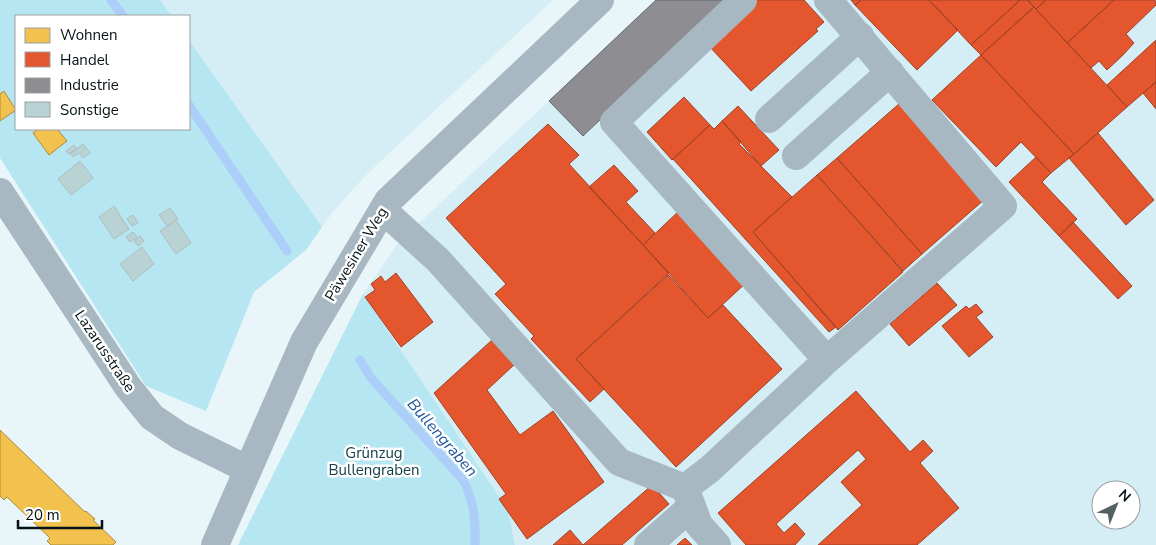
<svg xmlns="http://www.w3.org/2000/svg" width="1156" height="545" font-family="'Nunito Sans',sans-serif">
	<rect width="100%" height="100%" fill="#e8f5f9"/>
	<path fill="#d5eef5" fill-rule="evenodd" d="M 160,0 L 553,0 L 368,173 L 335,209 L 322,227 L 189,40 L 189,16 L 172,16 Z
		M 656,0 L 1156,0 L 1156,545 L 515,545 L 508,510 L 363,294 L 398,243 ZM 1101,490 L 1131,490 L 1131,520 L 1101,520 Z"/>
	<path fill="#b6e6f2" d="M 0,0 L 160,0 L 172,16 L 16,16 L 16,129 L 189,129 L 189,40 L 322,227 L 306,250 L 254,292 L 206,411 L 146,386 L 0,158 Z
		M 363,294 L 508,510 L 515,545 L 238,545 Z"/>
	<path fill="#f2c14e" stroke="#ab8c3d" d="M 4,91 L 16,110 L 0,121 L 0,94 Z
		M 38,129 L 57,129 L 67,141 L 49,155 L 33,133 Z
		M 0,430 L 85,512 L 86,511 L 95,519 L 93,520 L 116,542 L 113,545 L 51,545 L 47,541 L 50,538 L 7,497 L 4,500 L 0,496 Z"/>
	<path fill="#e4572e" stroke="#a14226" d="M 757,0 L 804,0 L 824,22 L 816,29 L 818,31 L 751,91 L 708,45 Z
		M 851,0 L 861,0 L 855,5 Z
		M 861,0 L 929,0 L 958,30 L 917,70 L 855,5 Z
		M 929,0 L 1020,0 L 971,45 Z
		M 1020,0 L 1027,0 L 1034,7 L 981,55 L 971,45 Z
		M 1028,0 L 1046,0 L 1036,9 Z
		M 1046,0 L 1114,0 L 1067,43 L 1036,9 Z
		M 1114,0 L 1155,0 L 1156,5 L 1126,34 L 1134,43 L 1122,56 L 1107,70 L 1099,61 L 1091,68 L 1067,43 Z
		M 1034,7 L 1127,107 L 1074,154 L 981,55 Z
		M 1156,40 L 1156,82 L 1127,107 L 1107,85 Z
		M 981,55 L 1074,154 L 1051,173 L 1021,142 L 996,167 L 932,100 Z
		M 1156,82 L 1156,109 L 1143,93 Z
		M 684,97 L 710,125 L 672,160 L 647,132 Z
		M 900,103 L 985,199 L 922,254 L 837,158 Z
		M 738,106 L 779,150 L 761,166 L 722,121 Z
		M 722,121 L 741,142 L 739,144 L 792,197 L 753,232 L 836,327 L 829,332 L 673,159 L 710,125 L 714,129 Z
		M 548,124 L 579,155 L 569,164 L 669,273 L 576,359 L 604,389 L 590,402 L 531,339 L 534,336 L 495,294 L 506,284 L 446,218 Z
		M 1098,133 L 1154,200 L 1126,225 L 1069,158 Z
		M 1036,157 L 1051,173 L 1042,182 L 1077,219 L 1059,236 L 1009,182 Z
		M 837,158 L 922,254 L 903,271 L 817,175 Z
		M 614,165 L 638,191 L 626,202 L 655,233 L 643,245 L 589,187 Z
		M 817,175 L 903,272 L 838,330 L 753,232 Z
		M 680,210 L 747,282 L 708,318 L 643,245 Z
		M 1073,222 L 1132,286 L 1118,299 L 1059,236 Z
		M 396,273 L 433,322 L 401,347 L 365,297 L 375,290 L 371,284 L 381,276 L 385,282 Z
		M 668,275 L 708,318 L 723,305 L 782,369 L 676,467 L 576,359 Z
		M 937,283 L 957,305 L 909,346 L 890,324 Z
		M 976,304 L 983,312 L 976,317 L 993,337 L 969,357 L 942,326 L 966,306 L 969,309 Z
		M 492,340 L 515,364 L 487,390 L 520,435 L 553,411 L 604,482 L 527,539 L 499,499 L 506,494 L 434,393 Z
		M 856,391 L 910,452 L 923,440 L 933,451 L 920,463 L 959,508 L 917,545 L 818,545 L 862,505 L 841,482 L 866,459 L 858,450 L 776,524 L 784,533 L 795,523 L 805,534 L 795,545 L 746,545 L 718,513 Z
		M 652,485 L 669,504 L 622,545 L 553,545 L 570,530 L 583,545 Z
		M 685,538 L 692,545 L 677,545 Z"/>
	<path fill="#8d8d92" stroke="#64686c" d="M 656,0 L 726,0 L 583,136 L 549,101 Z"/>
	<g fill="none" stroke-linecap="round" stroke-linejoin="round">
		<path stroke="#accef8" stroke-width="9" d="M 111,0 L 123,16
			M 189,105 L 287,251
			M 360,360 L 371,378 L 463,480 C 474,501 476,521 475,545"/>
	</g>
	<path fill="#b9d2d4" stroke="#b0bdbf" d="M 83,144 L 90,153 L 83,158 L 79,153 L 73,157 L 70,154 Z
		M 74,145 L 77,149 L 68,154 L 66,151 Z
		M 80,161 L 93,178 L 71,195 L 58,179 Z
		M 114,206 L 129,229 L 114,239 L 99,217 Z
		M 170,208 L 178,219 L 167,226 L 159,215 Z
		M 133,215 L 138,223 L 132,226 L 127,219 Z
		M 176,220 L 191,243 L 176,254 L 160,231 Z
		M 133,232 L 137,237 L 130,242 L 126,237 Z
		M 140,236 L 144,241 L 138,246 L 134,241 Z
		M 142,247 L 154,264 L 133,281 L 120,264 Z"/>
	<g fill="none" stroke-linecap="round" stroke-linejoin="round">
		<path stroke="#a7b8c2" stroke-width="28" d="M 769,119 L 860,36
			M 796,156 L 890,72
			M 0,192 L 128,387 L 152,417 L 180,436 L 247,469
			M 383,210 L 438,260 L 619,462 L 685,488 L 710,469 L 827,360 L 614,122 L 743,0
			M 827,360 L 1003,206 L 828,0
			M 685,488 L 699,525 L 717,545
			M 215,545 L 304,342 L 388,201 L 600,0
			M 648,545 L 692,506"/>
	</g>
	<g text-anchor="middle" stroke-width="5" stroke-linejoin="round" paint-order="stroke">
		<g font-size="15" fill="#041114" stroke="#fff">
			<text transform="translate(356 254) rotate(-59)" y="5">Päwesiner Weg</text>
			<text transform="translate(105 351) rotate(56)" y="5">Lazarusstraße</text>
		</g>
		<g font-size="15" fill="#0f3c46" stroke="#fff">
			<text x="374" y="458">Grünzug<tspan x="374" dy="17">Bullengraben</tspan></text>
		</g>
		<g font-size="16" font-style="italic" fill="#21559a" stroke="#fff">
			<text transform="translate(443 437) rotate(49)" y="6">Bullengraben</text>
		</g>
	</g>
	<rect x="15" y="15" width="175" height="115" fill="#ffffff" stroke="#9ba0a1"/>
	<rect x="25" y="28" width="25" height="15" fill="#f2c14e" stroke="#9ba0a1"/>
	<text x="60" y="40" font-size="15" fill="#041114">Wohnen</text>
	<rect x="25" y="52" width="25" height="15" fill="#e4572e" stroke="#9ba0a1"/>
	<text x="60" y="65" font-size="15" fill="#041114">Handel</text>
	<rect x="25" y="78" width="25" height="15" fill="#8d8d92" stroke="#9ba0a1"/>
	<text x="60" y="90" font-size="15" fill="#041114">Industrie</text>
	<rect x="25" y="102" width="25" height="15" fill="#b9d2d4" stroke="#9ba0a1"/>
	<text x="60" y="115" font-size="15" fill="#041114">Sonstige</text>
	<g transform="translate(1116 505) rotate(43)"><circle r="24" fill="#ffffff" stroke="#9ba0a1"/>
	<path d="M0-4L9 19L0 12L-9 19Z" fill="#546164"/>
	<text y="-8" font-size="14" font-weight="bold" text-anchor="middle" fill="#041114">N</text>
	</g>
	<path d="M18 520v8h84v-8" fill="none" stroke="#041114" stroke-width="2.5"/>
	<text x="25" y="520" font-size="15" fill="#041114" stroke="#ffffff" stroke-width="4" paint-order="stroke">20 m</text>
</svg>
